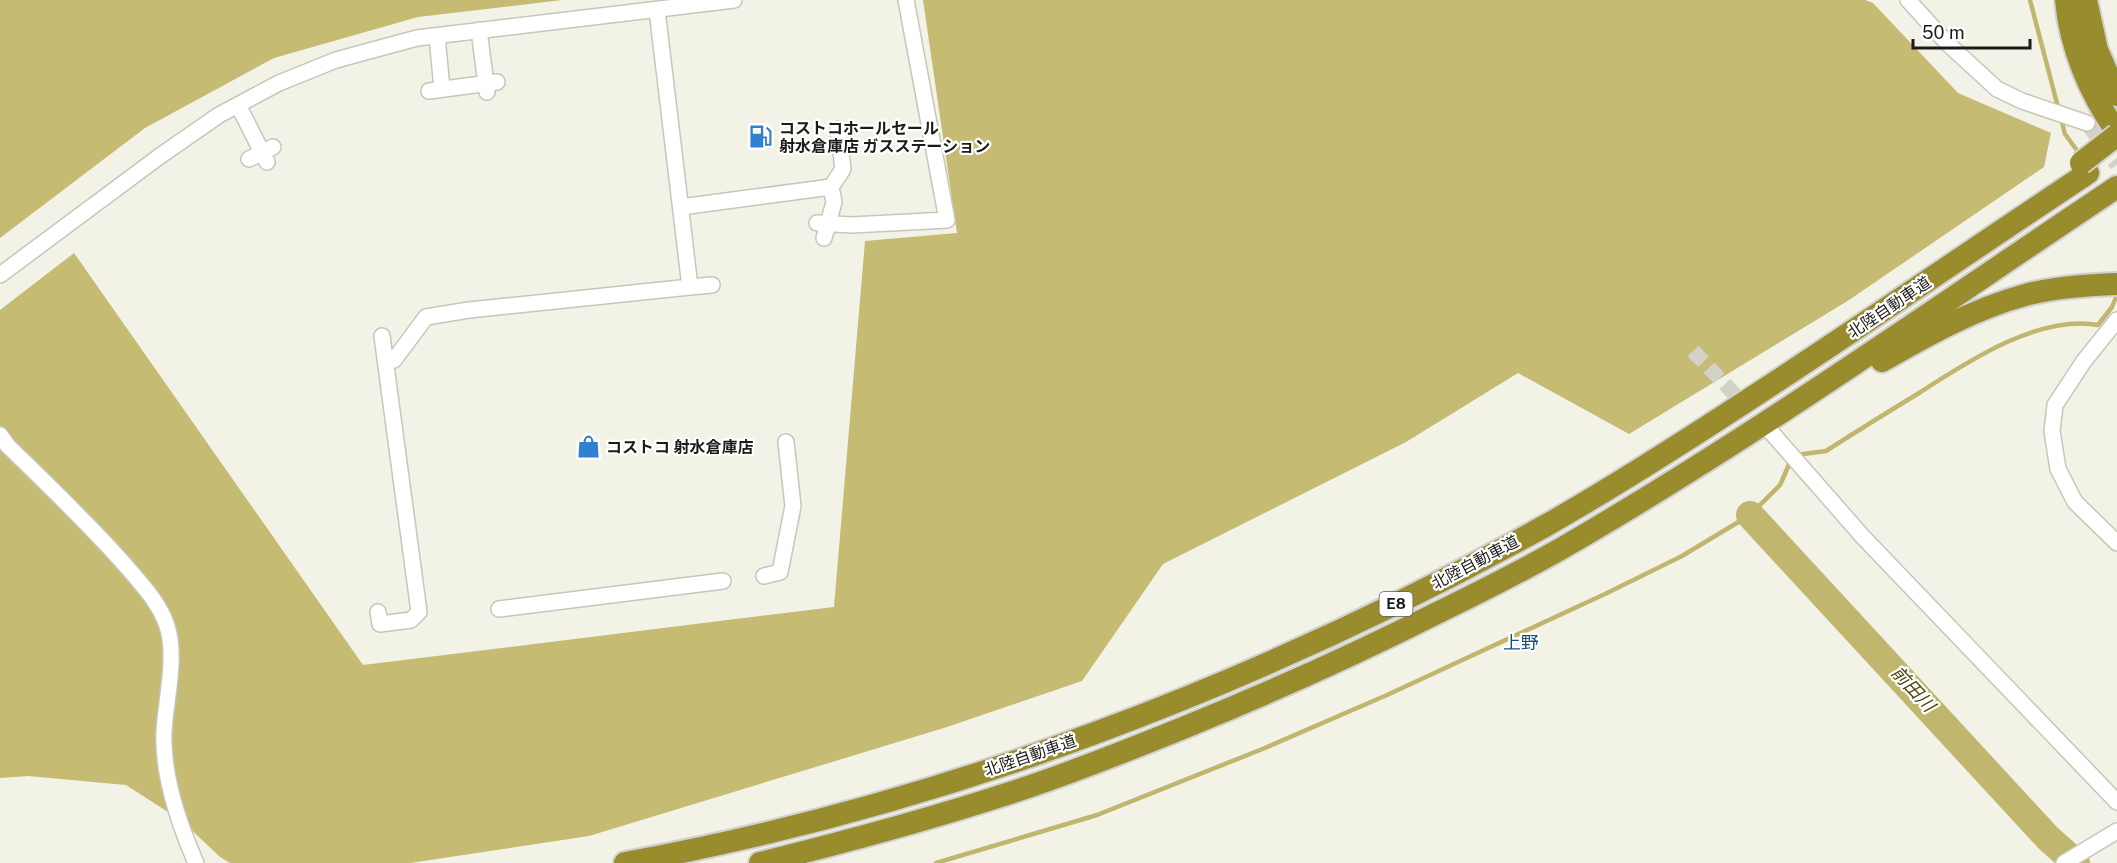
<svg xmlns="http://www.w3.org/2000/svg" width="2117" height="863" font-family="'Public Sans','Noto Sans JP',sans-serif">
	<rect width="100%" height="100%" fill="#f3f2e7"/>
	<path fill="#c5bb72" d="M 0,0 L 562,0 L 418,17 L 274,58 L 145,128 L 0,238 Z
		M 923,0 L 1865,0 L 1873,3 L 1958,93 L 2051,133 L 2044,167 L 1849,300 L 1629,434 L 1518,373 L 1406,442 L 1163,564 L 1082,681 L 947,727 L 589,836 L 410,863 L 230,863 L 220,857 L 182,821 L 126,785 L 28,776 L 0,778 L 0,310 L 74,253 L 363,665 L 834,607 L 865,241 L 957,233 Z"/>
	<g fill="none" stroke-linecap="round" stroke-linejoin="round">
		<path stroke="#c0b66e" stroke-width="4.5" d="M 2030,0 L 2059,111
			M 2061,119 L 2065,134 L 2081,156
			M 1796,455 L 1826,451 C 1857,431 1888,412 1919,393 C 1967,362 2039,314 2098,325 L 2112,307 L 2117,295
			M 936,863 L 1097,815 L 1265,748 L 1387,695 L 1605,594 L 1682,556 L 1750,515 L 1780,485 L 1791,460"/>
		<path stroke="#c0b66e" stroke-width="28" d="M 1750,515 L 2048,838 L 2076,863"/>
		<path stroke="#d3d2c8" stroke-width="15" stroke-dasharray="15 8" stroke-linecap="butt" d="M 2087,123 L 2117,165
			M 1693,351 L 1769,430"/>
		<defs>
			<path id="minor" d="M 1908,0 L 1947,43 L 1997,89 L 2022,101 L 2087,123
				M 479,30 L 487,92
				M 437,36 L 442,89
				M 429,91 L 497,82
				M 238,105 L 267,162
				M 249,159 L 273,147
				M 831,187 L 843,169 L 838,129
				M 681,207 L 831,187 L 834,202 L 824,238
				M 817,223 L 852,225 L 947,220 L 906,0
				M 0,275 L 160,156 L 219,115 L 279,83 L 336,60 L 417,38 L 734,0
				M 690,287 L 712,285
				M 2117,320 L 2084,361 L 2055,405 L 2052,431 L 2058,469 L 2075,502 L 2117,543
				M 386,361 L 394,360 L 426,317 L 469,310 L 690,287 L 657,10
				M 1771,432 L 1863,537 L 2117,802
				M 0,435 L 8,446 C 48,485 89,524 126,566 C 142,585 159,602 167,626 C 177,656 166,699 164,731 C 162,775 178,822 196,863
				M 764,576 L 780,572 L 793,506 L 786,442
				M 499,609 L 723,581
				M 378,612 L 380,624 L 411,620 L 419,612 L 382,336
				M 2064,863 L 2117,831"/>
			<path id="highway" d="M 2066,0 C 2070,47 2090,94 2117,132
				M 2086,0 L 2097,50 L 2117,95
				M 1882,361 C 1927,335 1974,309 2025,295 C 2055,287 2086,285 2117,284
				M 625,863 C 948,804 1259,684 1545,526 C 1621,483 1695,435 1768,387 C 1875,317 1981,244 2088,173
				M 760,863 C 849,841 938,817 1025,788 C 1079,770 1131,749 1183,728 C 1269,693 1352,656 1435,614 C 1478,593 1522,571 1564,547 C 1754,437 1934,309 2117,187"/>
		</defs>
		<use href="#minor" stroke="#c7c6bb" stroke-width="18"/>
		<use href="#highway" stroke="#d2d1d1" stroke-width="26"/>
		<use href="#minor" stroke="#fff" stroke-width="15"/>
		<use href="#highway" stroke="#998c2c" stroke-width="22"/>
		<defs>
			<path id="highway-bridge" d="M 2081,163 L 2117,135"/>
		</defs>
		<use href="#highway-bridge" stroke="#d2d1d1" stroke-width="26" stroke-linecap="butt"/>
		<use href="#highway-bridge" stroke="#998c2c" stroke-width="22"/>
	</g>
	<defs>
		<symbol id="fuel-bare" viewBox="-9 -9 18 18"><path d="M-5.5-6h7V0h2V4h1.3V-2.5L3-4.5l.8-.8L6-3V5H2.5V1h-1V6h-7ZM-4.2-4.7v3.2H.2V-4.7Z" fill="#3281d1" stroke="#fff" stroke-width="2.5" paint-order="stroke"/></symbol>
		<symbol id="shop-bare" viewBox="-9 -9 18 18"><path d="M-5-2.5h2.3a2.7 3.5 0 0 1 5.4 0H5L5.5 6h-11ZM-1.5-2.5h3a1.5 2.3 0 0 0-3 0Z" fill="#3281d1" stroke="#fff" stroke-width="2.5" paint-order="stroke"/></symbol>
	</defs>
	<g fill-rule="evenodd">
		<use href="#fuel-bare" x="744" y="120" width="33" height="33"/>
		<use href="#shop-bare" x="572" y="430" width="33" height="33"/>
	</g>
	<g text-anchor="middle" stroke-width="4.5" stroke-linejoin="round" paint-order="stroke">
		<rect fill="#fff" stroke="#605f5d" stroke-width="1.5" x="1379.5" y="592" width="33" height="24" rx="4.5"/>
		<g font-size="15" font-weight="bold" fill="#1c1b17">
			<text x="1396" y="609">E8</text>
		</g>
		<g font-size="16" font-weight="bold" fill="#1c1b17" stroke="#fff" text-anchor="start">
			<text x="779" y="134">コストコホールセール<tspan x="779" dy="18">射水倉庫店 ガスステーション</tspan></text>
			<text x="606" y="453">コストコ 射水倉庫店</text>
		</g>
		<g font-size="16" fill="#1c1b17" stroke="#fff">
			<text transform="translate(1889 307) rotate(-34)" y="6">北陸自動車道</text>
			<text transform="translate(1475 562) rotate(-28)" y="6">北陸自動車道</text>
			<text transform="translate(1030 755) rotate(-19)" y="6">北陸自動車道</text>
		</g>
		<g font-size="18" fill="#1a4d7f" stroke="#fff">
			<text x="1521" y="649">上野</text>
		</g>
		<g font-size="18" font-style="italic" fill="#4e460c" stroke="#fff">
			<text transform="translate(1913 689) rotate(47)" y="6">前田川</text>
		</g>
	</g>
	<path d="M1913 39v9h117v-9" fill="none" stroke="#1c1b17" stroke-width="3"/>
	<text x="1922" y="39" font-size="18" fill="#1c1b17" stroke="#ffffff" stroke-width="4.5" paint-order="stroke">50 m</text>
</svg>
